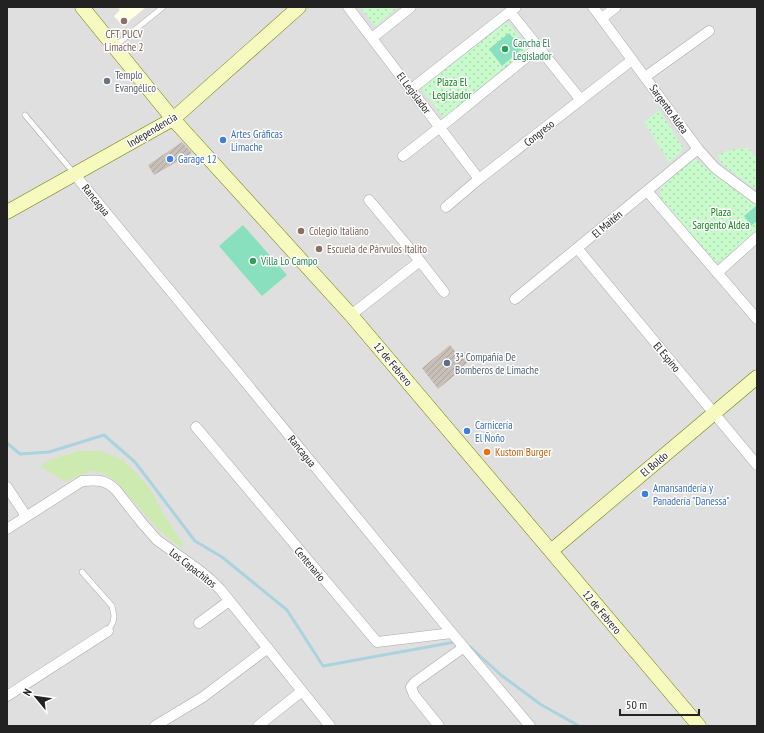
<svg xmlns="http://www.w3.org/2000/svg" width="764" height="733" font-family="'PT Sans Narrow',sans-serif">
	<defs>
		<pattern id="park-dots" width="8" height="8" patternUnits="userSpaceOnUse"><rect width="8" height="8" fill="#c8facc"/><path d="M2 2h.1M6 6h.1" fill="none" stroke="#acd6af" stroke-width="1.8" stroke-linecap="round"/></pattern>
		<pattern id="building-hatch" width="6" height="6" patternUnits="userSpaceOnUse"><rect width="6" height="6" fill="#c7bfb8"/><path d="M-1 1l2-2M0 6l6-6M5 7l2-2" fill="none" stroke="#aba49e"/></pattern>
	</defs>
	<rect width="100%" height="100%" fill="#f2efe9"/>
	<path fill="#e0dfdf" d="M 7,7 L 757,7 L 757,726 L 7,726 Z"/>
	<path fill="#ffffe5" d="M 118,7 L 146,7 L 123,26 L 114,16 L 120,10 Z"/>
	<path fill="#cdebb0" d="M 79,451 L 101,451 L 123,460 L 149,487 L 163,513 L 183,544 L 181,548 L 158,529 L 116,482 L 102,472 L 90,471 L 65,482 L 40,466 L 49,460 Z"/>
	<path fill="url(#park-dots)" d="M 360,7 L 394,7 L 396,9 L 375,26 Z
		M 502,21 L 509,24 L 529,49 L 445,120 L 422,89 L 424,83 Z
		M 659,110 L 683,147 L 680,153 L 669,162 L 644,122 Z
		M 748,148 L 757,158 L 757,189 L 751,186 L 725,167 L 717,156 C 726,149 738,149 748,148 Z
		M 694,158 L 741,193 L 757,203 L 757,231 L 722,260 L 716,263 L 660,197 L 661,186 Z"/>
	<path fill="#88e0be" d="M 509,33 L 522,49 L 502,66 L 489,49 Z
		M 756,206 L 757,207 L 757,221 L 751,226 L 744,216 Z
		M 243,225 L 287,275 L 262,296 L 219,246 Z"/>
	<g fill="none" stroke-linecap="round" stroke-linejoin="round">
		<path stroke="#aad3df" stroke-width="3" d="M 7,443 L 20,454 L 49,452 L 104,435 L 135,462 L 195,541 L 222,557 L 287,610 L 323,666 L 455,642
			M 469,646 L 501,675 L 540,704 L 579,726"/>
	</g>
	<path fill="url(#building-hatch)" d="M 182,142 L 192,153 L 154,175 L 148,165 Z
		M 450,345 L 459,356 L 464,352 L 471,360 L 454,373 L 455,375 L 438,389 L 422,368 Z"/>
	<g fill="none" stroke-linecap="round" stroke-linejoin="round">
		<defs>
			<path id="lane" d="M 115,46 L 163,7
				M 25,115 L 73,172
				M 82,572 L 112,606 L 114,616 L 113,622 L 108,631"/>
			<path id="street" d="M 348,7 L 479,179
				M 593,7 L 698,149 L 715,168 L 757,199
				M 510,12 L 581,100
				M 602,18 L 616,7
				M 372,38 L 411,7
				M 645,77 L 709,31
				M 410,90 L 516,7
				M 403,156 L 453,117 L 539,47
				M 75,175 L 456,638 L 530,726
				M 647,191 L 757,319
				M 369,200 L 420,261 L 444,292
				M 446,207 L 479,179 L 632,60
				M 577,248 L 757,465
				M 717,273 L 757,237
				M 515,299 L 698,149
				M 351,315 L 420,261
				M 196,427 L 377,642 L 452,633
				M 7,487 L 26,516
				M 7,529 L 82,481 C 97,480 105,479 116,490 L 142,523 L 157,540 L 199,570 L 211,580 L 220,589 L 330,726
				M 199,623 L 229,601
				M 7,696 L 108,631
				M 155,726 L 203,697 L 268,648
				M 258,726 L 302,691
				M 439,726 L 414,695 L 411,687 L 415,682 L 464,647"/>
			<path id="secondary" d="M 82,7 L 173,119 L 351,315 L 699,726
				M 7,212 L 173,119 L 299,7
				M 551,551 L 757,377"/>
		</defs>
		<use href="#lane" stroke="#a9a9a9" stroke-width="6"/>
		<use href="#street" stroke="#a9a9a9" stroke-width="11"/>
		<use href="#secondary" stroke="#707d05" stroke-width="15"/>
		<use href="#lane" stroke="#fff" stroke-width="5"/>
		<use href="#street" stroke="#fff" stroke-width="10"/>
		<use href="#secondary" stroke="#f7fabf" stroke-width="14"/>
	</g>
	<g fill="#8d6e63" stroke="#fff" stroke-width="1.5">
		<circle cx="124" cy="21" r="4"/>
		<circle cx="301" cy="231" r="4"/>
		<circle cx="319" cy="249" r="4"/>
	</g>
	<g fill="#2e9e5b" stroke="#fff" stroke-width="1.5">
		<circle cx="505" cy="49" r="4"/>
		<circle cx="253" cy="261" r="4"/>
	</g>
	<circle fill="#6b7280" stroke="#fff" stroke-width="1.5" cx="107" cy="81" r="4"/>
	<g fill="#3f7fe0" stroke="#fff" stroke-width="1.5">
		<circle cx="223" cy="140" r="4"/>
		<circle cx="170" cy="159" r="4"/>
		<circle cx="467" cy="431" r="4"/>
		<circle cx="645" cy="494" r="4"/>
	</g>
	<circle fill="#5c6f8a" stroke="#fff" stroke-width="1.5" cx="447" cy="363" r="4"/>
	<circle fill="#e8710a" stroke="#fff" stroke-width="1.5" cx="487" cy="452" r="4"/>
	<g text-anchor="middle" stroke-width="3" stroke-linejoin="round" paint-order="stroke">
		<g font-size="11" fill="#785e54" stroke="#fff" text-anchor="start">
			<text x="124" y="38" text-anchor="middle">CFT PUCV<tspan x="124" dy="13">Limache 2</tspan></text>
			<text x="309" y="235">Colegio Italiano</text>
			<text x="327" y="253">Escuela de Párvulos Italito</text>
		</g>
		<g font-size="11" fill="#27864d" stroke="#fff" text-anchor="start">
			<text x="513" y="47">Cancha El<tspan x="513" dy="13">Legislador</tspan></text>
			<text x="261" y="265">Villa Lo Campo</text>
		</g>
		<g font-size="11" fill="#5b616d" stroke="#fff" text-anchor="start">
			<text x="115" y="79">Templo<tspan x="115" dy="13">Evangélico</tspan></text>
		</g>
		<g font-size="11" fill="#0c8416" stroke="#fff">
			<text x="452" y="86">Plaza El<tspan x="452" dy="13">Legislador</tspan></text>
			<text x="721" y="216">Plaza<tspan x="721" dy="13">Sargento Aldea</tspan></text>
		</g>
		<g font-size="11" fill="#222" stroke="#fff">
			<text transform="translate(414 93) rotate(53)" y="4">El Legislador</text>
			<text transform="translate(669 109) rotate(54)" y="4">Sargento Aldea</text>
			<text transform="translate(152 130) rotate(-31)" y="4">Independencia</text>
			<text transform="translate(539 133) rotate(-38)" y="4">Congreso</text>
			<text transform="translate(96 200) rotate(51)" y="4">Rancagua</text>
			<text transform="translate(607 224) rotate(-40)" y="4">El Maitén</text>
			<text transform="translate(667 357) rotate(50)" y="4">El Espino</text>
			<text transform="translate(393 364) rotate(50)" y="4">12 de Febrero</text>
			<text transform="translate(302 451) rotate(51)" y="4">Rancagua</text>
			<text transform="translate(654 464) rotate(-40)" y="4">El Boldo</text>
			<text transform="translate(310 564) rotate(50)" y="4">Centenario</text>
			<text transform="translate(193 568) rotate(38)" y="4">Los Capachitos</text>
			<text transform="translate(602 612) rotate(50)" y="4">12 de Febrero</text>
		</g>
		<g font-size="11" fill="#366cbe" stroke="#fff" text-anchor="start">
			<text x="231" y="138">Artes Gráficas<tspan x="231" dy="13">Limache</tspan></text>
			<text x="178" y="163">Garage 12</text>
			<text x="475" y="429">Carnicería<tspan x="475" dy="13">El Ñoño</tspan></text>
			<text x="653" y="492">Amansandería y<tspan x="653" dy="13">Panadería "Danessa"</tspan></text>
		</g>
		<g font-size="11" fill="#4e5e75" stroke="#fff" text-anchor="start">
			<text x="455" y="361">3ª Compañía De<tspan x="455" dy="13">Bomberos de Limache</tspan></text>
		</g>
		<g font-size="11" fill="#c56008" stroke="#fff" text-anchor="start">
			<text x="495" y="456">Kustom Burger</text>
		</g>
	</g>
	<rect width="764" height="733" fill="none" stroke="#222222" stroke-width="16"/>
	<g transform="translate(36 697) rotate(299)" stroke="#ffffff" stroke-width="3" paint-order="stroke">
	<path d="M0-3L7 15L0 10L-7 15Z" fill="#222222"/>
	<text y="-6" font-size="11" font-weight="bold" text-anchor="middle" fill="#222222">N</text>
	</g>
	<path d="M620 709v6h79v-6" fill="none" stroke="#222222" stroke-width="2"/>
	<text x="626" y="709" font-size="12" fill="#222222" stroke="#ffffff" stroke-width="3" paint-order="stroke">50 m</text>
</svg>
